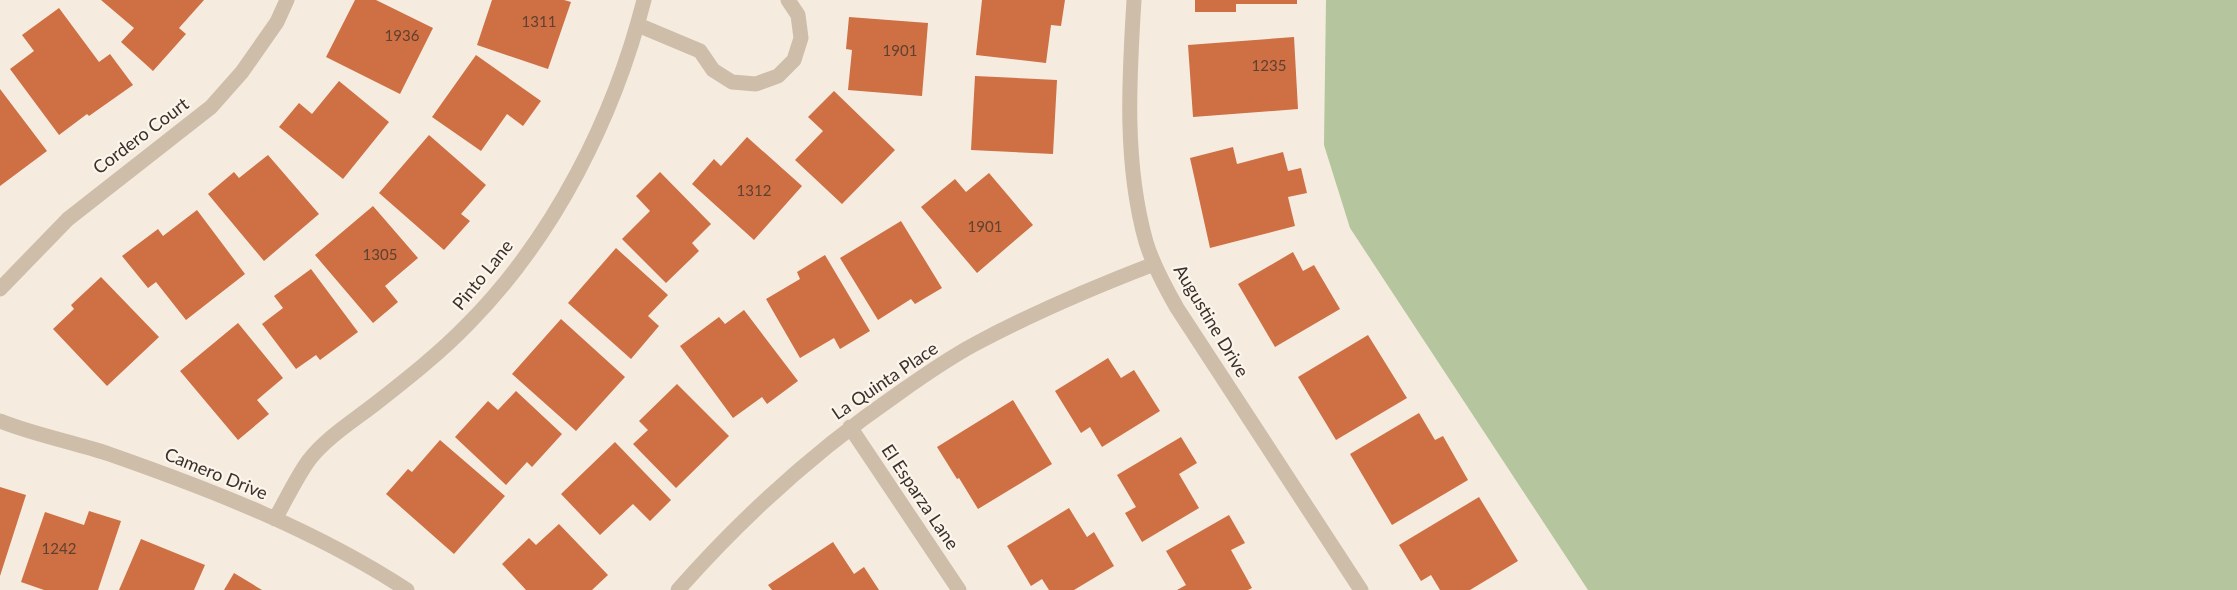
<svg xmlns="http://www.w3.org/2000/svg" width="2237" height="590" font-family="Lato,sans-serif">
	<rect width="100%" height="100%" fill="#f5ecdf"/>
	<path fill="#b5c59d" d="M 1326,0 L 2237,0 L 2237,590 L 1588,590 L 1350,228 L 1324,145 Z"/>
	<path fill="#ce6f44" d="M 101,0 L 204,0 L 179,28 L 186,34 L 153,71 L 121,42 L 134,28 Z
		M 355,0 L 376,0 L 433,28 L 400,94 L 326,57 Z
		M 492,0 L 564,0 L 571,2 L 548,69 L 477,45 Z
		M 982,0 L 1065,0 L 1061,26 L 1051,25 L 1046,63 L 976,55 Z
		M 1195,0 L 1297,0 L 1297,4 L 1236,4 L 1236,12 L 1195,12 Z
		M 59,8 L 99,62 L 110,54 L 133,85 L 89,116 L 87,114 L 59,135 L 10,69 L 34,51 L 22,35 Z
		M 849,17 L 928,23 L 922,96 L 848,90 L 852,50 L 846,49 Z
		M 1294,37 L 1298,109 L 1193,117 L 1188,45 Z
		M 476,55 L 541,101 L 523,126 L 507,114 L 481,151 L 432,117 Z
		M 975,76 L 1057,80 L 1053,154 L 971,150 Z
		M 339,81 L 389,122 L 343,179 L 279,127 L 299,103 L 312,114 Z
		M 0,89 L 47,151 L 0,186 Z
		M 834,91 L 895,150 L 842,204 L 795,160 L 823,131 L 808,117 Z
		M 429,135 L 486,185 L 461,214 L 470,221 L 444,250 L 379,193 Z
		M 747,137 L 802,186 L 754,240 L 692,184 L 714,159 L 721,166 Z
		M 1233,147 L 1237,164 L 1283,152 L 1288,171 L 1301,168 L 1307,193 L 1288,197 L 1295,226 L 1210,248 L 1190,158 Z
		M 268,155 L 319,214 L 264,261 L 208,194 L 234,172 L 239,178 Z
		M 660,172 L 711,224 L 692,243 L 699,251 L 666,283 L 622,239 L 650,211 L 636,196 Z
		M 989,173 L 1033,225 L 977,273 L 921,207 L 955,179 L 966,192 Z
		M 373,206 L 418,258 L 385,286 L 398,302 L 373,323 L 315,255 Z
		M 197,210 L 245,274 L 186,320 L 156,282 L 148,288 L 122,256 L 158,229 L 163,236 Z
		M 901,221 L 942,288 L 915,304 L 911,299 L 878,320 L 840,258 Z
		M 616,248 L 668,295 L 648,316 L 659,326 L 631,359 L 568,303 Z
		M 1293,252 L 1303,271 L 1314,265 L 1340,309 L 1275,347 L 1238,284 Z
		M 825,255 L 870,331 L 840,349 L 834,338 L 800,358 L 766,299 L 800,279 L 797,272 Z
		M 311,269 L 358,332 L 320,360 L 316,355 L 296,369 L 262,324 L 283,308 L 274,296 Z
		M 101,277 L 159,337 L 107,386 L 53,329 L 74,309 L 71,305 Z
		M 744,310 L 798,381 L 767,404 L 762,397 L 733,418 L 680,346 L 719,317 L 725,324 Z
		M 561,319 L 625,377 L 576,431 L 512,374 Z
		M 238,323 L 283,378 L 257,400 L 269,414 L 238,440 L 180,371 Z
		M 1368,335 L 1407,398 L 1336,440 L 1298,377 Z
		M 1108,358 L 1121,378 L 1134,370 L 1160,411 L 1102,447 L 1090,427 L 1081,433 L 1055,391 Z
		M 677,384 L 729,436 L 676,488 L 633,444 L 648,430 L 639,421 Z
		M 516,391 L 562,434 L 532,467 L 527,462 L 506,485 L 455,437 L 488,401 L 498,410 Z
		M 1013,400 L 1052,464 L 978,509 L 959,478 L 957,479 L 937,447 Z
		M 1419,413 L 1435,440 L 1443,436 L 1468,480 L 1392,525 L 1350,454 Z
		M 1181,437 L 1197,463 L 1179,474 L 1199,508 L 1142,542 L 1125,513 L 1136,507 L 1117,475 Z
		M 440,440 L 505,496 L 454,554 L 386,494 L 408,469 L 412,472 Z
		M 615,442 L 671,500 L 650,521 L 633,504 L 600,535 L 561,494 Z
		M 0,487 L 26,495 L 0,576 Z
		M 1479,497 L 1518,561 L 1470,590 L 1440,590 L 1431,575 L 1421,581 L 1399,545 Z
		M 1069,508 L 1087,537 L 1094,532 L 1114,566 L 1074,590 L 1049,590 L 1042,579 L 1031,586 L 1007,546 Z
		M 89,511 L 121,521 L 98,590 L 44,590 L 21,582 L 45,512 L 84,525 Z
		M 1229,515 L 1245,543 L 1231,550 L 1252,588 L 1248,590 L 1177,590 L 1186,585 L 1166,551 Z
		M 559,524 L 608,575 L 592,590 L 526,590 L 502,564 L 529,538 L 536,545 Z
		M 141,539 L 205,565 L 194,590 L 119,590 Z
		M 833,542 L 854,574 L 864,567 L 879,590 L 772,590 L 768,585 Z
		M 234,573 L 262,590 L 224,590 Z"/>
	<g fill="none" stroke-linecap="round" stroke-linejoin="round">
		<path stroke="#cebda9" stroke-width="15" d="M 1134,0 C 1129,80 1124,164 1146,242 C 1153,265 1165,287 1177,308 L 1361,590
			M 638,25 L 700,51 L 713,70 L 732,82 L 756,84 L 778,76 L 794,60 L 801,38 L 798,15 L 788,0
			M 0,289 L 68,219 L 211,107 L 242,72 L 277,22 L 287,0
			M 0,421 C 35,435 73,442 109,454 C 212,490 315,530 407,590
			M 850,427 L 959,590
			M 275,519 C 286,500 296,478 309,460 C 326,438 353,421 375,404 C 407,379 440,353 468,324 C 554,237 614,118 644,0
			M 678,590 C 744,515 816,450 899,393 C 923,376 949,358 975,344 C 1033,313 1094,287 1154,264"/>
	</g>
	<g text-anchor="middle" stroke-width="4.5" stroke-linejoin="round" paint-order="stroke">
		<g font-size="15" fill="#604030">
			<text x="539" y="27">1311</text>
			<text x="402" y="41">1936</text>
			<text x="900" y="56">1901</text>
			<text x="1269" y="71">1235</text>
			<text x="754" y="196">1312</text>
			<text x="985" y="232">1901</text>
			<text x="380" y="260">1305</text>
			<text x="59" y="554">1242</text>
		</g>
		<g font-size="18" fill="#3b302a" stroke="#fbf5ec">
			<text transform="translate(141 136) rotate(-37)" y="6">Cordero Court</text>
			<text transform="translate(483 275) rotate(-51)" y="6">Pinto Lane</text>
			<text transform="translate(1211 321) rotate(59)" y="6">Augustine Drive</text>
			<text transform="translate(885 381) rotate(-34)" y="6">La Quinta Place</text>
			<text transform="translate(216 474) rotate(22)" y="6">Camero Drive</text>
			<text transform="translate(920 497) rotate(56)" y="6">El Esparza Lane</text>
		</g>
	</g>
</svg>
